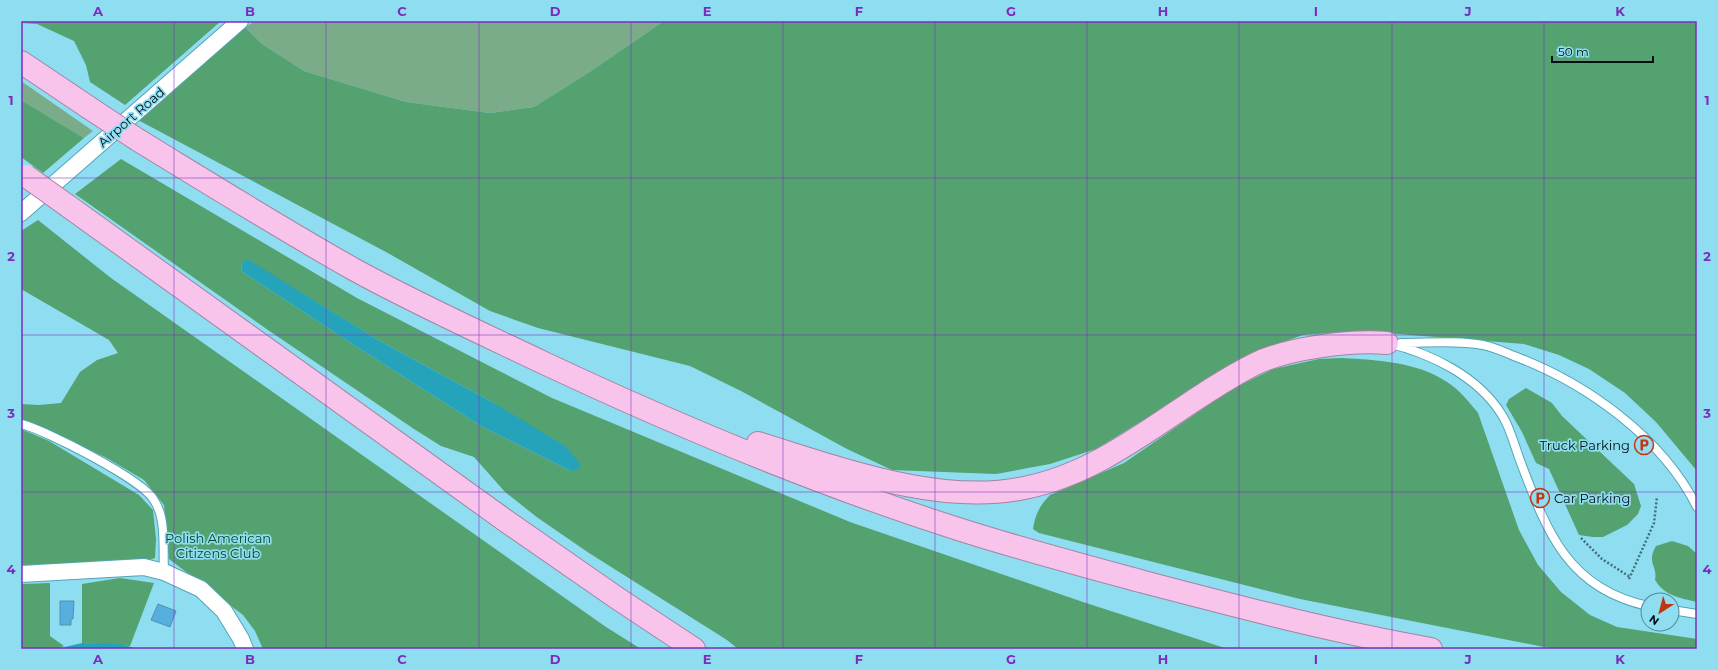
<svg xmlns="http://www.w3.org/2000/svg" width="1718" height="670" font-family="Montserrat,sans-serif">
	<rect width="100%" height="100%" fill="#8fddf0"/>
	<path fill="#7aac8a" d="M 255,21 L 664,21 L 591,71 L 534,107 L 490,113 L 406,102 L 304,71 L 262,44 L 245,27 Z
		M 21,81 L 93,131 L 84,138 L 21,100 Z"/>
	<path fill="#53a270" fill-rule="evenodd" d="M 21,21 L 221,21 L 125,105 L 90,82 L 86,65 L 74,41 L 37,24 L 21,23 Z
		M 664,21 L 1697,21 L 1697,471 L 1656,422 L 1625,393 L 1589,369 L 1559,355 L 1524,344 L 1360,331 L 1303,335 L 1247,355 L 1209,380 L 1096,449 L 1050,464 L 996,474 L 892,470 L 847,449 L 741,391 L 690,366 L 538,328 L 490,311 L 386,252 L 138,120 L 245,27 L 262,44 L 304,71 L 406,102 L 490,113 L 534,107 L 591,71 Z
		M 21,100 L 84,138 L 43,173 L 21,157 Z
		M 121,159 L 357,298 L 552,398 L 850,522 L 1083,602 L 1228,649 L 738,649 L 727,640 L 589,553 L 538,518 L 505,492 L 474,457 L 441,446 L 414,429 L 268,330 L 75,194 ZM 242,263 L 288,285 L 378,340 L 494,403 L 571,471 L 481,426 L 357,347 L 241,271 Z
		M 38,220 L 111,278 L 606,627 L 641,649 L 263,649 L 255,631 L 243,615 L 169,559 L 164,505 L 144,480 L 105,457 L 21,421 L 21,404 L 39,405 L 61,403 L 80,372 L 97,360 L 118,353 L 109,340 L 21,289 L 21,231 Z
		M 1342,358 C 1378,360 1417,362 1447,382 C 1460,390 1469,402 1478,413 L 1519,530 L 1538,565 L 1561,592 L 1590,615 L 1617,627 L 1697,639 L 1697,649 L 1554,649 L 1300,599 L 1039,533 L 1033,529 C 1035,515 1040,505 1050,495 L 1124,463 L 1230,390 L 1273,369 L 1319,359 Z
		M 1526,388 L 1552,403 L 1562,416 L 1634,484 L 1641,506 L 1638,514 L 1627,525 L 1603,537 L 1593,537 L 1579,535 L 1549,469 L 1536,463 L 1522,432 L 1506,405 L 1509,399 Z
		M 21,429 L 49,441 L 139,495 L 153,510 L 156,539 L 155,558 L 146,561 L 21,568 Z
		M 1672,541 L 1688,546 L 1697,554 L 1697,602 C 1680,598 1665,596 1655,580 C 1658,566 1646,563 1656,546 Z
		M 120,578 L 154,583 L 130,646 L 82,643 L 82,584 Z
		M 50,583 L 50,636 L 64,646 L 56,649 L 21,649 L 21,584 Z"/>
	<path fill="#24a3bb" d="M 247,259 L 378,340 L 494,403 L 565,446 L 581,465 L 578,469 L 571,471 L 481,426 L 357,347 L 241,271 L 242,263 Z
		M 82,643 C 99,644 120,641 136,649 L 56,649 Z"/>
	<path fill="#57afde" stroke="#5390b1" d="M 60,601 L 74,601 L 73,619 L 71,619 L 71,625 L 60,625 Z
		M 158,604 L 176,611 L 170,627 L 151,620 Z"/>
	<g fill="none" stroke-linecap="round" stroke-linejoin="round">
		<defs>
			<path id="lane" d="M 1387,343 C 1430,353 1478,376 1502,415 C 1511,429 1515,448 1521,463 C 1547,532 1568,589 1648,606
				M 1401,343 C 1428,343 1457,340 1483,345 C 1494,347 1504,352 1514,356 C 1586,383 1662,437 1697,507
				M 21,424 C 46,430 143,480 154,500 C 157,505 160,512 161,517 C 165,533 163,555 164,572
				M 1672,610 L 1697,614"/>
			<path id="street" d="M 21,213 L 240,21
				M 21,574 L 144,567 L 164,572 L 201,589 L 224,611 L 241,639 L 245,649"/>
			<path id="highway" d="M 21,62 L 88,107
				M 138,140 C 210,184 282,229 355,270 C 417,304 481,333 544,363 C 678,426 814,483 955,528 C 1017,548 1081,565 1144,582 C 1239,607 1334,632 1431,649
				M 68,206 L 506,521 L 617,598 L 694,649
				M 758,443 C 839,468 940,506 1024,488 C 1112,471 1177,403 1255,364 C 1288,348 1350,340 1387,343"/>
		</defs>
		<use href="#lane" stroke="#56a4b6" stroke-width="10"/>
		<use href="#street" stroke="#56a4b6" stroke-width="18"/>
		<use href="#highway" stroke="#a185a1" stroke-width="24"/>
		<path stroke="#426e7a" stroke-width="2.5" stroke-dasharray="2 2" stroke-linecap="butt" d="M 1581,538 L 1602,559 L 1630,577
			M 1629,579 L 1654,523 L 1657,497"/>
		<use href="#lane" stroke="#fff" stroke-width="8"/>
		<use href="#street" stroke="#fff" stroke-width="16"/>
		<use href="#highway" stroke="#f8c4ec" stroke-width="22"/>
		<defs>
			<path id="highway-bridge" d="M 88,107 L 138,140
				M 26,176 L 68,206"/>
		</defs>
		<use href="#highway-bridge" stroke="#a185a1" stroke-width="24" stroke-linecap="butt"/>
		<use href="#highway-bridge" stroke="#f8c4ec" stroke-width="22"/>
	</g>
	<path fill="none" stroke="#7b2cbf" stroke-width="1" stroke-opacity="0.55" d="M 174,21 L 174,649M 326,21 L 326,649M 479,21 L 479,649M 631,21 L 631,649M 783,21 L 783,649M 935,21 L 935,649M 1087,21 L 1087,649M 1239,21 L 1239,649M 1392,21 L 1392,649M 1544,21 L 1544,649M 21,178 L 1697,178M 21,335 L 1697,335M 21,492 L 1697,492"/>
	<defs>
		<symbol id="parking-ring" viewBox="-11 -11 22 22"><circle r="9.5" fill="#8fddf0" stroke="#c03613" stroke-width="1.5"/><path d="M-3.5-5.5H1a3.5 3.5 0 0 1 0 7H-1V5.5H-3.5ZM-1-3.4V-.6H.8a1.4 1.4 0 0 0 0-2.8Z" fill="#c03613"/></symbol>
	</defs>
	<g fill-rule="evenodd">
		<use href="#parking-ring" x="1633" y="434" width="22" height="22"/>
		<use href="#parking-ring" x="1529" y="487" width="22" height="22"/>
	</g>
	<g text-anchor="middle" stroke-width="3.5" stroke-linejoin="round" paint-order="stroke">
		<g font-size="13" fill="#001015" stroke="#8fddf0">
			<text transform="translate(131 117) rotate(-41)" y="5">Airport Road</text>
		</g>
		<g font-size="13" fill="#001015" stroke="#8fddf0" text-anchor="end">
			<text x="1630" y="450">Truck Parking</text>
			<text x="1554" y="503" text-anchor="start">Car Parking</text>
		</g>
		<g font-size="13" fill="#054625" stroke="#8fddf0">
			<text x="218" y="543">Polish American<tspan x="218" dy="15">Citizens Club</tspan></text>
		</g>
	</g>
	<rect width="1718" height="670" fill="none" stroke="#8fddf0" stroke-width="44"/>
	<g transform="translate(1660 612) rotate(216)"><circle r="19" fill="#8fddf0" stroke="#568b98"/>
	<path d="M0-3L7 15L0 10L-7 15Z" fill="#c03613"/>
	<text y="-6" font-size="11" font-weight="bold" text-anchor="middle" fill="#001015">N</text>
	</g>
	<path d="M1552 56v6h101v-6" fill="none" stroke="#001015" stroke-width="2"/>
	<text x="1558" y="56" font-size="12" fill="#001015" stroke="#8fddf0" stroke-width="3" paint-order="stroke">50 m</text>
	<rect x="22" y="22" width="1674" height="626" fill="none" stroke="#7b2cbf" stroke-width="1.5"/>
	<g font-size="13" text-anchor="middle" font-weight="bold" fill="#7b2cbf">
		<text x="98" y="16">A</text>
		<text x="250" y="16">B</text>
		<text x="402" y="16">C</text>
		<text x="555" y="16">D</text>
		<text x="707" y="16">E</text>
		<text x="859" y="16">F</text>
		<text x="1011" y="16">G</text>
		<text x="1163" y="16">H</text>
		<text x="1316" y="16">I</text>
		<text x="1468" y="16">J</text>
		<text x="1620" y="16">K</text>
		<text x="11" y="105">1</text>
		<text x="1707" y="105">1</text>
		<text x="11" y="261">2</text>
		<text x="1707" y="261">2</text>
		<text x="11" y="418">3</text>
		<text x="1707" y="418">3</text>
		<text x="11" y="574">4</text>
		<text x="1707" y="574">4</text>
		<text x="98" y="664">A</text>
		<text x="250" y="664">B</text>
		<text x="402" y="664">C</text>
		<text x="555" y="664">D</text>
		<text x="707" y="664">E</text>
		<text x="859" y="664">F</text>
		<text x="1011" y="664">G</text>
		<text x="1163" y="664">H</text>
		<text x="1316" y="664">I</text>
		<text x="1468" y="664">J</text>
		<text x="1620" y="664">K</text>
	</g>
</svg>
